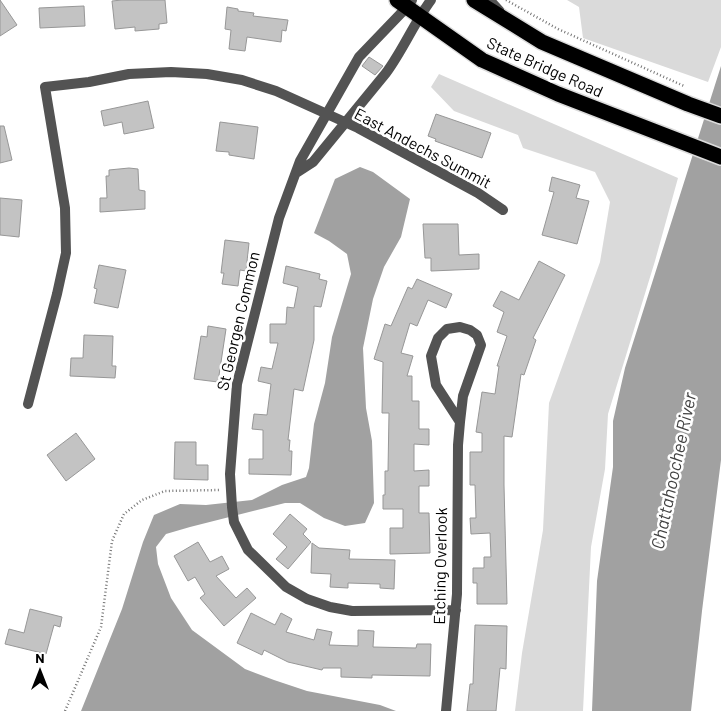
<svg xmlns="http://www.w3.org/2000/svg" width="721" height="711" font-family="Barlow,sans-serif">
	<rect width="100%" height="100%" fill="#fff"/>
	<path fill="#dadada" d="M 567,0 L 721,0 L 721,47 L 708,82 L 583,38 L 579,7 Z
		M 439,74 L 678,178 L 655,261 L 608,414 L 605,469 L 591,547 L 583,711 L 515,711 L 522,653 L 543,530 L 549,403 L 600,262 L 610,202 L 595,172 L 523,148 L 518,135 L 454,111 L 431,87 Z"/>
	<path fill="#a1a1a1" d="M 721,66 L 721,460 L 702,611 L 691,711 L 592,711 L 597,581 L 613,467 L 613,421 L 625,368 Z
		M 360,167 L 373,172 L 410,199 L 401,237 L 384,267 L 373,299 L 363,348 L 366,408 L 372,441 L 374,503 L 365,523 L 345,526 L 324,518 L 300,503 L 285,503 L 190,527 L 166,534 L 156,547 L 158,564 L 171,598 L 192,630 L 245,669 L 274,680 L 307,691 L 380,705 L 396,711 L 81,711 L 122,609 L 143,542 L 154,515 L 180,504 L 206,505 L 252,500 L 282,485 L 306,477 L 309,468 L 314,424 L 325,383 L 332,337 L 351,274 L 347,254 L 329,241 L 314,233 L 335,179 Z"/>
	<path fill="#c3c3c3" stroke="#979797" d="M 0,0 L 17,25 L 0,36 Z
		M 122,0 L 165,0 L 167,23 L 159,24 L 159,29 L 135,31 L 135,27 L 115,29 L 112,1 Z
		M 84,6 L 85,26 L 40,28 L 39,8 Z
		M 227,7 L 238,9 L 238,11 L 254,13 L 253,16 L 288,20 L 286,31 L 282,30 L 281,42 L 247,37 L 245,51 L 229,49 L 231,30 L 225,29 Z
		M 369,57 L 383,66 L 375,75 L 362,66 Z
		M 148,101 L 154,128 L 124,134 L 122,122 L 104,126 L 101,111 Z
		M 436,114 L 491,133 L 482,158 L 435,141 L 436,139 L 428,136 Z
		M 220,122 L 258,127 L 254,159 L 229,155 L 229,152 L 216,151 Z
		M 0,126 L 4,126 L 12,160 L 0,163 Z
		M 129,168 L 138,169 L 139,190 L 145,191 L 145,209 L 100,212 L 100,198 L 107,198 L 106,176 L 109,176 L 109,170 Z
		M 552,177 L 580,185 L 576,198 L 589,201 L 577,244 L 542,235 L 554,192 L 549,191 Z
		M 0,198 L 22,200 L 19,237 L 0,235 Z
		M 423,224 L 458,224 L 459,255 L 479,254 L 479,269 L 431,271 L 431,258 L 425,258 Z
		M 225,240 L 249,243 L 246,271 L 240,270 L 238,286 L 222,284 L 224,273 L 221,273 Z
		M 539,261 L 565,275 L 533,338 L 536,340 L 524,375 L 521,374 L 512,437 L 504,436 L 504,485 L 507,604 L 477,604 L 477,583 L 473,583 L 473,568 L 484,568 L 484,557 L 491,557 L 490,533 L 471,534 L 470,518 L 476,518 L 475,485 L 470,485 L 470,452 L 482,452 L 482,433 L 476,432 L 482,392 L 495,394 L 499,366 L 497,366 L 507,336 L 497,332 L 504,312 L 493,306 L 501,291 L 519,300 Z
		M 99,265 L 126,270 L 118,308 L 94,303 L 97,289 L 94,288 Z
		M 286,266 L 320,274 L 319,279 L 327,281 L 321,307 L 314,306 L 314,340 L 303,391 L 294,389 L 288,440 L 290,440 L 289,451 L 292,451 L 291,475 L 249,474 L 249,459 L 263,459 L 263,430 L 252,429 L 254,414 L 267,415 L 271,384 L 258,381 L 261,367 L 272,369 L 278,343 L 270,343 L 270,324 L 286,324 L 287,307 L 294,308 L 298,287 L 283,283 Z
		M 417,279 L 452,294 L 446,308 L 428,300 L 417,326 L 410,323 L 401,353 L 413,356 L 407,376 L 412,376 L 412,401 L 419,401 L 419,429 L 429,429 L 429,445 L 414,444 L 414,471 L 429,470 L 429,486 L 419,486 L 419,513 L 429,513 L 430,553 L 390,554 L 390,528 L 403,528 L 403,509 L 383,509 L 383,495 L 385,495 L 385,471 L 388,471 L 389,413 L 382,413 L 383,362 L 374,359 L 385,324 L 391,326 L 408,287 L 412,289 Z
		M 208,326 L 226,329 L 218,382 L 194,379 L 201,336 L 207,337 Z
		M 84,335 L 113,336 L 112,366 L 116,366 L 115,378 L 70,376 L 71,358 L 83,358 Z
		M 76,433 L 95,459 L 66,481 L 47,455 Z
		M 175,442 L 196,442 L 196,465 L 208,465 L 208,480 L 174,479 Z
		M 290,514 L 307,529 L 303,534 L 311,542 L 288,569 L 276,559 L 287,547 L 273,534 Z
		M 198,542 L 210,562 L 222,556 L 229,569 L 216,576 L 236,598 L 247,588 L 256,598 L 224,626 L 200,598 L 205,594 L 195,577 L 188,581 L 174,556 Z
		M 312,543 L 319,548 L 350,550 L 349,559 L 395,560 L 394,589 L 380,588 L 380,584 L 348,583 L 348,588 L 330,587 L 331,574 L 311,573 Z
		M 30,609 L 62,617 L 60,627 L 54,625 L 46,654 L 5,644 L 9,629 L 24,633 Z
		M 251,613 L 275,625 L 281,613 L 292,619 L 286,632 L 314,640 L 317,629 L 332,632 L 329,645 L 358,646 L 358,630 L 374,631 L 373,647 L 416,648 L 417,644 L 431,644 L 430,676 L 372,675 L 372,678 L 341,677 L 341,668 L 323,668 L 322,670 L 288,662 L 264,650 L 262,655 L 237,643 Z
		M 475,625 L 507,626 L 506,669 L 500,668 L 496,711 L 467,711 L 470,684 L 473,684 Z"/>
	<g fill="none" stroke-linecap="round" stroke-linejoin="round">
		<defs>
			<path id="highway" d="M 397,0 L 482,60 L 558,94 L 721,157
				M 474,0 L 542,42 L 688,104 L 721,116"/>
		</defs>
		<use href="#highway" stroke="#dbdbdb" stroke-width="18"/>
		<path stroke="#757575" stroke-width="2.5" stroke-dasharray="1 2.5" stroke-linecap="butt" d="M 506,0 L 558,29 L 684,86
			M 65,711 L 101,627 L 112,541 L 124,514 L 142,500 L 165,491 L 221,490"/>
		<path stroke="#535353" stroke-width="8" d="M 491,0 L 500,10"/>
		<path stroke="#535353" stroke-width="10" d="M 412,0 L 407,7 L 359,57 L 300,161 L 279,218 L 237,384 L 230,474 L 232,507 L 234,522 L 248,550 L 286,587 L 307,599 L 330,607 L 352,611 L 456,610
			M 296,173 L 313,162 L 386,73 C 403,50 414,23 431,0
			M 28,404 L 57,294 L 66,253 L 65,208 L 45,87 L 89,82 L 129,74 L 171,72 L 207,74 L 242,80 L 276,91 L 358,128 L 478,193 L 503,210
			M 446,711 L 457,594 L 458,445 L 460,422 L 463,396 L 481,345 L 477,335 L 470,330 L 460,327 L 447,329 L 438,338 L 431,356 L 436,385 L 460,422"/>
		<use href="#highway" stroke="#000" stroke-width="15"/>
	</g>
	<g text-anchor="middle" stroke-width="5" stroke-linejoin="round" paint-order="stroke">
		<g font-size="16" fill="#000" stroke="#fff">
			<text transform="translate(545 67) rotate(24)" y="6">State Bridge Road</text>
			<text transform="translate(423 148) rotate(28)" y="6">East Andechs Summit</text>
			<text transform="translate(238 321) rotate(-77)" y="6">St Georgen Common</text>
			<text transform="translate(440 566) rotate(-89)" y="6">Etching Overlook</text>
		</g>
		<g font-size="18" font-style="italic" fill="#424242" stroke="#fff">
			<text transform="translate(674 471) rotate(-78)" y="6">Chattahoochee River</text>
		</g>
	</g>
	<g transform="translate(40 671)" stroke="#ffffff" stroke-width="4" paint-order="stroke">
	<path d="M0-4L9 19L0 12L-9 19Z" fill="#000000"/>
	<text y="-8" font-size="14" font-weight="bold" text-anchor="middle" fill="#000000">N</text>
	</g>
</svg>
